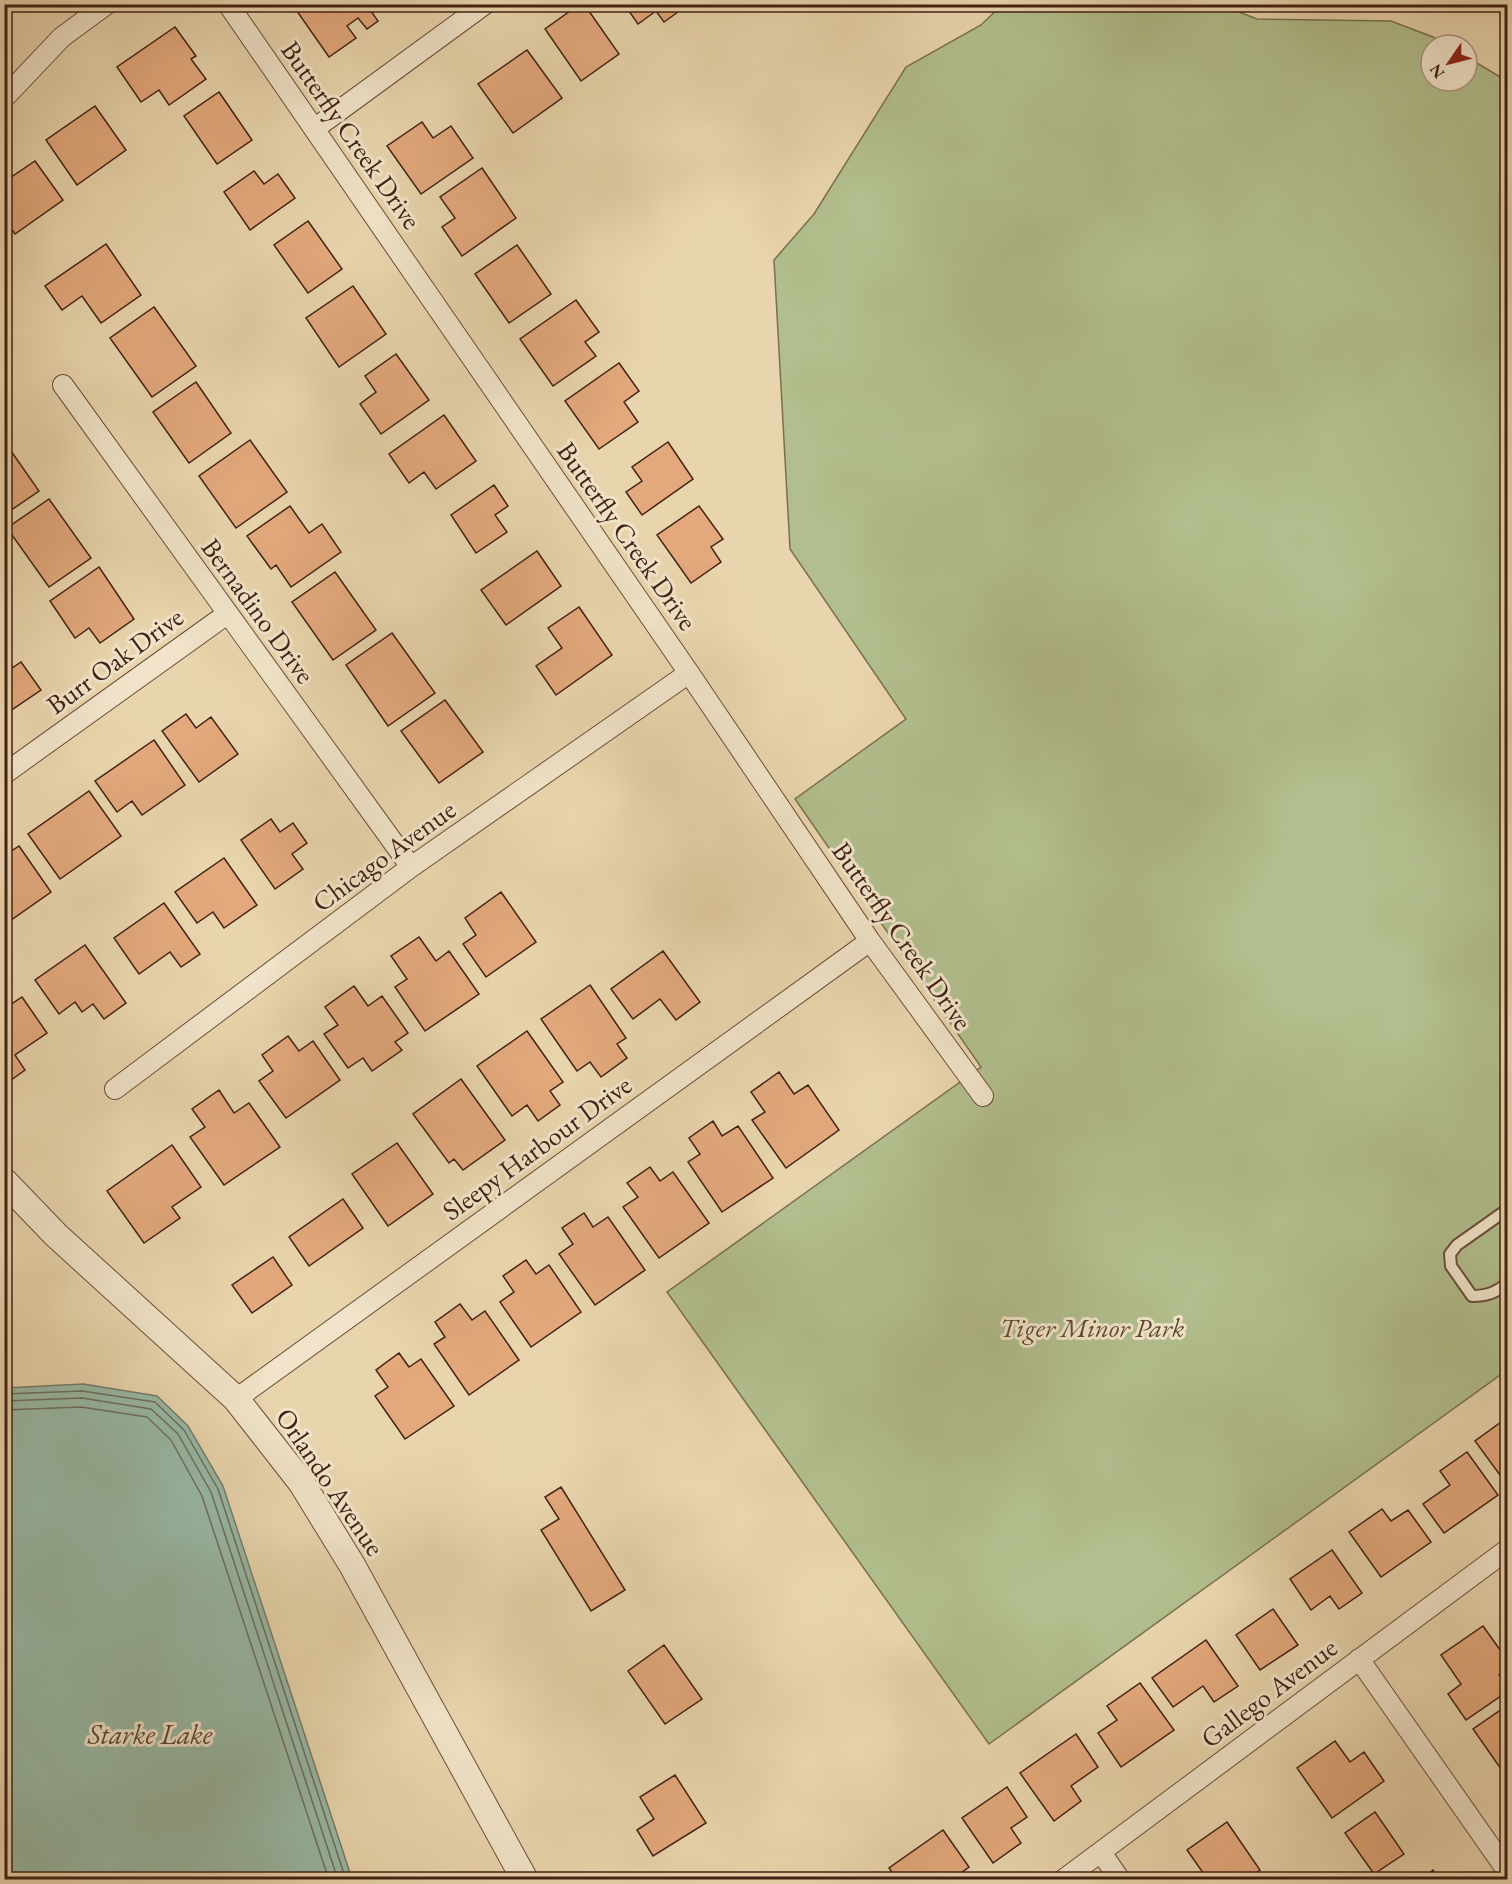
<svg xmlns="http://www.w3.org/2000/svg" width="1512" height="1884" font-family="'EB Garamond',serif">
	<rect width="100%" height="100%" fill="#e9d5ad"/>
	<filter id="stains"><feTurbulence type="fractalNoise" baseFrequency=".00333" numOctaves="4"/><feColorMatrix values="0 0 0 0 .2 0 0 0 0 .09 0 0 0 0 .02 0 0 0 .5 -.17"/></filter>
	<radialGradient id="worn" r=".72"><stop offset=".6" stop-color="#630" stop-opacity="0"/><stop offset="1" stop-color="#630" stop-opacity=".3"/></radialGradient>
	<path fill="#b2be8d" stroke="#7a7051" stroke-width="1.5" d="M 1218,4 L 1257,19 L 1391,21 L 1433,37 L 1447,45 L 1431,45 L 1431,81 L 1467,81 L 1467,57 L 1507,81 L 1507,1370 L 989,1744 L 667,1292 L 981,1067 L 795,799 L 906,719 L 790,549 L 774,260 L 814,214 L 906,67 L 981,25 L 1002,5 Z"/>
	<path fill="#98b9a6" stroke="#767c6c" stroke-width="1.5" d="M 83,1384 L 157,1396 L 188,1426 L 223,1486 L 352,1879 L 5,1879 L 5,1388 Z"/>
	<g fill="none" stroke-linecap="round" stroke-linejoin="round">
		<path stroke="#6e6d5e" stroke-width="1.5" d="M 4,1394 L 82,1391 L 155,1402 L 184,1430 L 218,1489 L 346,1880
			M 4,1401 L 82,1398 L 151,1409 L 178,1434 L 211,1492 L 338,1880
			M 4,1410 L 81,1407 L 147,1417 L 171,1440 L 202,1496 L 329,1880"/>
	</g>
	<path fill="#e3a97d" stroke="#432115" stroke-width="1.5" d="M 4,4 L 17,4 L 7,11 Z
		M 292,4 L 366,4 L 378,21 L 367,29 L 358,18 L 347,26 L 356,38 L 329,57 Z
		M 580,4 L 584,4 L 619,54 L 581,81 L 545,29 Z
		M 624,4 L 689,4 L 664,22 L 656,11 L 638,24 Z
		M 175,27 L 196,56 L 191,59 L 206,79 L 169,105 L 159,90 L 141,102 L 117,67 Z
		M 527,50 L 562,98 L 513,133 L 478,84 Z
		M 219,92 L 252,140 L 217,164 L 184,116 Z
		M 95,106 L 126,150 L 77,185 L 46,140 Z
		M 422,122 L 433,138 L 451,126 L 473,158 L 421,194 L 387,146 Z
		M 35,161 L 63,200 L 15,234 L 4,219 L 4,182 Z
		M 482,168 L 516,218 L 462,256 L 442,227 L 455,218 L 440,197 Z
		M 254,171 L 264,184 L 278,174 L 295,198 L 250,230 L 224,192 Z
		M 308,221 L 342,269 L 308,293 L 274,245 Z
		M 106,244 L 141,295 L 101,323 L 82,296 L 62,310 L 45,286 Z
		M 517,245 L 551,294 L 509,323 L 475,274 Z
		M 353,286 L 386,334 L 339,367 L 306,318 Z
		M 576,300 L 599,332 L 585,342 L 596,356 L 553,386 L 520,339 Z
		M 154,307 L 196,366 L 152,397 L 110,338 Z
		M 396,354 L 429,400 L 381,434 L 360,404 L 376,392 L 365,376 Z
		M 619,363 L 639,391 L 624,402 L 638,422 L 599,449 L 565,401 Z
		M 196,382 L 231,433 L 189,463 L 153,412 Z
		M 444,415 L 476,461 L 436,489 L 424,472 L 409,483 L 389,454 Z
		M 250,440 L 287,492 L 236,528 L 199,476 Z
		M 4,441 L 39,491 L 4,515 Z
		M 668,442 L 693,479 L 642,515 L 626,492 L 642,481 L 632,467 Z
		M 494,485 L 508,506 L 495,515 L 507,532 L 476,553 L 451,515 Z
		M 49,499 L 91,558 L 49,587 L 7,528 Z
		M 290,506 L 309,533 L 322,524 L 341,552 L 291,587 L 276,565 L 271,569 L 247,536 Z
		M 699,506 L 723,539 L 711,547 L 721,562 L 691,583 L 657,535 Z
		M 537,551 L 561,586 L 506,625 L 481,590 Z
		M 99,567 L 134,619 L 100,643 L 89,628 L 75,638 L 50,601 Z
		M 335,572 L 376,630 L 333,660 L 292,602 Z
		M 579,607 L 612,655 L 556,695 L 536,666 L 562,648 L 548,628 Z
		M 392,633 L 435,693 L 388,726 L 346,665 Z
		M 21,662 L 41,690 L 4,715 L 4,670 L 6,672 Z
		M 445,700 L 483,752 L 439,783 L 401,731 Z
		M 186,714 L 196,728 L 211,717 L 238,754 L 199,782 L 162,731 Z
		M 154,740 L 185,785 L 142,815 L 132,801 L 117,812 L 95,781 Z
		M 89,791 L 121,836 L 60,879 L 28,834 Z
		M 271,819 L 280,832 L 293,823 L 307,843 L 292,854 L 303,869 L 275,889 L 241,840 Z
		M 19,846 L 51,892 L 4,925 L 4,856 Z
		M 224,858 L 257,905 L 224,928 L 213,912 L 197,923 L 175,892 Z
		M 501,892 L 536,942 L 486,977 L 463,944 L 476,935 L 465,918 Z
		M 164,903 L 200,954 L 181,967 L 170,952 L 139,974 L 114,938 Z
		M 419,937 L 436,961 L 449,951 L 479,994 L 425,1031 L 395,987 L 407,979 L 391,956 Z
		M 85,945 L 126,1003 L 104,1019 L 93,1004 L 82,1012 L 75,1002 L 59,1014 L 35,980 Z
		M 663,951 L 700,1002 L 676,1020 L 660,999 L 633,1019 L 611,989 Z
		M 590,985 L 626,1038 L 617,1044 L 627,1058 L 601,1077 L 590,1062 L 577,1071 L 541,1019 Z
		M 354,986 L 368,1006 L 382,996 L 408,1033 L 395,1042 L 402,1050 L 372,1071 L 363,1058 L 348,1068 L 324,1034 L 338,1025 L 325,1007 Z
		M 22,997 L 47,1033 L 15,1055 L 25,1070 L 4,1085 L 4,1009 Z
		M 527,1031 L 563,1082 L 550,1091 L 560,1105 L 538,1121 L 527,1105 L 512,1116 L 477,1066 Z
		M 288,1036 L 299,1051 L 313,1041 L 340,1080 L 286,1118 L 259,1081 L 273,1071 L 262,1055 Z
		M 779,1072 L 794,1094 L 808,1085 L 839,1130 L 786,1168 L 752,1120 L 765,1112 L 751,1092 Z
		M 461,1079 L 505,1140 L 463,1170 L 454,1159 L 449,1163 L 413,1114 Z
		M 219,1090 L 234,1113 L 249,1103 L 280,1147 L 224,1185 L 190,1137 L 205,1127 L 192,1109 Z
		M 713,1121 L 722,1136 L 738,1126 L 773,1178 L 722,1212 L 688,1162 L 700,1154 L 689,1138 Z
		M 397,1143 L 433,1194 L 388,1226 L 352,1174 Z
		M 172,1145 L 201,1187 L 172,1207 L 180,1218 L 144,1243 L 107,1191 Z
		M 650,1167 L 660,1181 L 673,1172 L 709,1223 L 659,1258 L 623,1207 L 638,1197 L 627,1183 Z
		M 343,1199 L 363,1228 L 309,1266 L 289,1237 Z
		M 584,1213 L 593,1227 L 608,1217 L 645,1270 L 595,1305 L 559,1254 L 573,1244 L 562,1228 Z
		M 273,1257 L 292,1285 L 252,1313 L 232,1285 Z
		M 526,1260 L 536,1274 L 549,1265 L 581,1312 L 531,1347 L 500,1302 L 514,1292 L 503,1276 Z
		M 460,1304 L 472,1320 L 485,1311 L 519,1360 L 469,1395 L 434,1344 L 445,1337 L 435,1322 Z
		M 399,1353 L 409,1367 L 421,1359 L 454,1406 L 405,1439 L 375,1396 L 388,1387 L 376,1370 Z
		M 1508,1417 L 1508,1486 L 1475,1441 Z
		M 1467,1452 L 1498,1495 L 1444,1533 L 1423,1504 L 1450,1485 L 1440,1471 Z
		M 561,1487 L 625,1590 L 591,1611 L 541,1530 L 559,1519 L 545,1497 Z
		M 1382,1509 L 1391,1521 L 1408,1510 L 1431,1542 L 1381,1577 L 1349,1532 Z
		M 1332,1550 L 1362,1593 L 1339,1609 L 1330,1596 L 1311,1610 L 1290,1579 Z
		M 1273,1609 L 1298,1645 L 1260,1670 L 1236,1635 Z
		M 1483,1626 L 1508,1661 L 1508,1669 L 1499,1675 L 1508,1687 L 1508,1691 L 1466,1720 L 1448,1694 L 1461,1684 L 1441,1655 Z
		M 1206,1640 L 1238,1686 L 1214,1702 L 1203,1686 L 1173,1707 L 1152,1678 Z
		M 664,1645 L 702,1699 L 665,1724 L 628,1671 Z
		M 1140,1683 L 1174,1730 L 1121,1767 L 1098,1733 L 1117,1720 L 1107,1706 Z
		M 1508,1705 L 1508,1779 L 1473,1729 Z
		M 1076,1734 L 1098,1767 L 1071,1786 L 1081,1801 L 1054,1821 L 1020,1773 Z
		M 1335,1741 L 1350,1762 L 1364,1752 L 1384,1781 L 1332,1818 L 1297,1768 Z
		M 675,1775 L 706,1823 L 653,1856 L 637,1830 L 654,1819 L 640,1797 Z
		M 1007,1787 L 1027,1817 L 1011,1828 L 1021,1843 L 993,1863 L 962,1818 Z
		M 1375,1812 L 1404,1854 L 1374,1874 L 1345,1833 Z
		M 1227,1822 L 1260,1870 L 1247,1880 L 1208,1880 L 1187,1850 Z
		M 943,1830 L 969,1867 L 951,1880 L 897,1880 L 889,1868 Z
		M 1433,1870 L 1439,1880 L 1420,1880 Z
		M 875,1872 L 880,1880 L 864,1880 Z
		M 672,1873 L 677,1880 L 662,1880 Z"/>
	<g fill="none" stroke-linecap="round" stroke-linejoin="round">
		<defs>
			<path id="service" d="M 1508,1209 L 1457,1245 L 1450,1254 L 1451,1266 L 1472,1296 C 1487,1296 1495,1293 1508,1283"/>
			<path id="minor" d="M 228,4 L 689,673 L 870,941 L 983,1096
				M 4,98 L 62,37 L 107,4
				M 314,129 L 485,4
				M 63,385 L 411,867
				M 4,774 L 227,614
				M 115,1089 L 411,867 L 689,673
				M 236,1399 L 870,941
				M 1359,1659 L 1508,1872
				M 1101,1852 L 1120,1880
				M 1063,1880 L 1508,1549"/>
			<path id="tertiary" d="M 4,1181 L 56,1235 L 236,1399 L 301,1482 L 352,1565 L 525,1880"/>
		</defs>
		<use href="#service" stroke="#6c4e3b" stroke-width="14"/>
		<use href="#minor" stroke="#6c4e3b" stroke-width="22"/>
		<use href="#tertiary" stroke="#6c4e3b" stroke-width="28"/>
		<use href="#service" stroke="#f1e4ca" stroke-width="10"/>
		<use href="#minor" stroke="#f1e4ca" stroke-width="20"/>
		<use href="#tertiary" stroke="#f1e4ca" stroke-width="26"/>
	</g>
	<g text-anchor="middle" stroke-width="6" stroke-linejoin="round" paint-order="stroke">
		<g font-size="27" fill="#432115" stroke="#f1e4ca">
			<text transform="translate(351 135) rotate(55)" y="9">Butterfly Creek Drive</text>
			<text transform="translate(627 536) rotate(55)" y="9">Butterfly Creek Drive</text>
			<text transform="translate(258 611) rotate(54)" y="9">Bernadino Drive</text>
			<text transform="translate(115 661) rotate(-36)" y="9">Burr Oak Drive</text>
			<text transform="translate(384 856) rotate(-36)" y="9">Chicago Avenue</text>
			<text transform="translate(902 936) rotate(55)" y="9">Butterfly Creek Drive</text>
			<text transform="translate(537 1148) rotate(-36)" y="9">Sleepy Harbour Drive</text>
			<text transform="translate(330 1482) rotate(56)" y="9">Orlando Avenue</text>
			<text transform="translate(1269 1693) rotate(-37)" y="9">Gallego Avenue</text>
		</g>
		<g font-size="27" font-style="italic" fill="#5f4833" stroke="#f1e4ca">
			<text x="1092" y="1337">Tiger Minor Park</text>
		</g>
		<g font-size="28" font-style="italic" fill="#584739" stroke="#f1e4ca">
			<text x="150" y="1744">Starke Lake</text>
		</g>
	</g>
	<rect width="1512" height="1884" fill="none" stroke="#e9d5ad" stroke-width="24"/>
	<rect x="6" y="6" width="1500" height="1872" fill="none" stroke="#432115" stroke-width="3"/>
	<rect x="12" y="12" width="1488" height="1860" fill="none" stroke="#432115" stroke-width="1.5"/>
	<g transform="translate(1449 63) rotate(235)"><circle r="28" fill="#f1e4ca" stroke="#ab9682" stroke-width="1.5"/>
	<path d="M0-4.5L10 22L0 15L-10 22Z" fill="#8f2418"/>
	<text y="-9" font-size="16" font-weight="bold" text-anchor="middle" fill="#432115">N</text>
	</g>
	<rect width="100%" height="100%" filter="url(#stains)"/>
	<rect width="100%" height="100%" fill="url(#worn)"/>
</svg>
